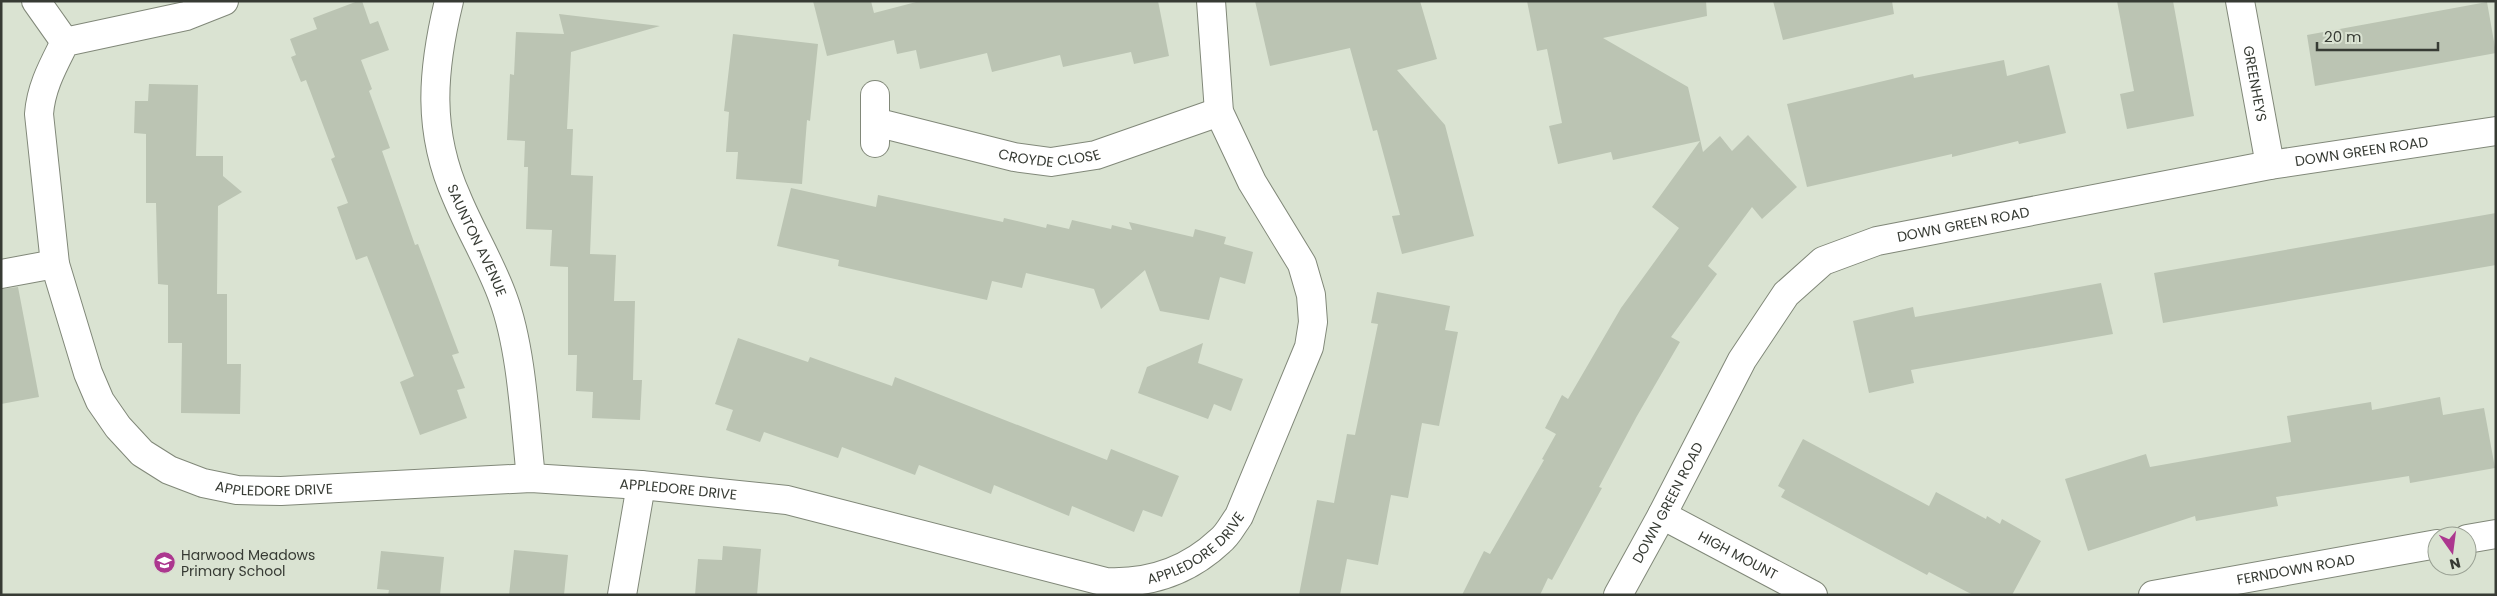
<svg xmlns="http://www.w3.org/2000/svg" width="2497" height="596" font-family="Poppins,sans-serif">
	<rect width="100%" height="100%" fill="#dae3d2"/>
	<path fill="#bbc4b3" d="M 358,1 L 362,1 L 370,24 L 378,21 L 389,50 L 361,60 L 372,89 L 369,91 L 390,148 L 382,151 L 415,245 L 418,244 L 459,353 L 452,355 L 465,388 L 457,390 L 467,418 L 420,435 L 400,382 L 414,376 L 367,256 L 356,260 L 337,207 L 348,203 L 331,159 L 335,157 L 306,80 L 301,82 L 291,57 L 296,55 L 290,39 L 317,29 L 313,18 Z
		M 813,1 L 871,1 L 874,13 L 920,1 L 1158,1 L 1169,56 L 1134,64 L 1131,52 L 1063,67 L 1060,55 L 992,72 L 987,53 L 920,69 L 916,50 L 897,54 L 894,40 L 827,56 Z
		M 1255,1 L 1420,1 L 1437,59 L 1397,70 L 1445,125 L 1474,236 L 1402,254 L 1392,216 L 1400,215 L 1377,130 L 1373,131 L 1350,48 L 1270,66 Z
		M 1527,1 L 1706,1 L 1707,16 L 1603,38 L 1688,87 L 1703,152 L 1720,136 L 1732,151 L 1748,135 L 1797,187 L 1762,219 L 1752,207 L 1708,266 L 1717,274 L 1671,337 L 1680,342 L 1637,416 L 1599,487 L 1602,488 L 1552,580 L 1548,578 L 1540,595 L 1462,595 L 1484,551 L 1490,554 L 1544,460 L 1542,459 L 1556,434 L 1545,428 L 1562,395 L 1568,399 L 1621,308 L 1679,228 L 1652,207 L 1700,141 L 1613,160 L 1611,152 L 1558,164 L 1549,126 L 1562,123 L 1547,49 L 1537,51 Z
		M 1773,1 L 1892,1 L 1894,14 L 1783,40 Z
		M 2117,1 L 2173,1 L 2194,116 L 2127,129 L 2120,94 L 2134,91 Z
		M 2487,2 L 2496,53 L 2315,86 L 2307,35 Z
		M 559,14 L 660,26 L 571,52 L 567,129 L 573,129 L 571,175 L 593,176 L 590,254 L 616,255 L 614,301 L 635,301 L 633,380 L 642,380 L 640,420 L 592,418 L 593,392 L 576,391 L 577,355 L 568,355 L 568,267 L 550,266 L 552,230 L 526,229 L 528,167 L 524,167 L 525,141 L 507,140 L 510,74 L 514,75 L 516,32 L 564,34 Z
		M 733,34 L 818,44 L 810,121 L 807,120 L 802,184 L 736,179 L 738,152 L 726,152 L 729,112 L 724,111 Z
		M 2004,60 L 2007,76 L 2049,65 L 2066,133 L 2019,144 L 2018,141 L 1952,157 L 1952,154 L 1807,187 L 1787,104 L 1913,74 L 1914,78 Z
		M 149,84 L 198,85 L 196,156 L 223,156 L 223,176 L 242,192 L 218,206 L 217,294 L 227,294 L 227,364 L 241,364 L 240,414 L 181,413 L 182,343 L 168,343 L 168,285 L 158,284 L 156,203 L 146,203 L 146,134 L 134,133 L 135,101 L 148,101 Z
		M 791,188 L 876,207 L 878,195 L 1003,222 L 1004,218 L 1046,228 L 1047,224 L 1069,229 L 1072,220 L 1111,229 L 1112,225 L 1132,230 L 1129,222 L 1193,237 L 1195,229 L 1226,237 L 1224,244 L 1253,252 L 1245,284 L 1220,277 L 1209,320 L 1160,311 L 1145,270 L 1101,309 L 1094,289 L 1026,273 L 1022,288 L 992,281 L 987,300 L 838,266 L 839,260 L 777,246 Z
		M 2496,213 L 2496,265 L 2163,323 L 2154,273 Z
		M 2101,283 L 2113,334 L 1911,370 L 1914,383 L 1869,393 L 1853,321 L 1913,307 L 1915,317 Z
		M 18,287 L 39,397 L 1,404 L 1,289 Z
		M 1377,292 L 1450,306 L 1445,330 L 1458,332 L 1439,426 L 1422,423 L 1408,498 L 1391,495 L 1378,565 L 1347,559 L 1340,595 L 1299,595 L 1317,500 L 1334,503 L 1347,434 L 1355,435 L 1378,324 L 1371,323 Z
		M 738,338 L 808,362 L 810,357 L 892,386 L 895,377 L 1107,460 L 1111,449 L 1179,476 L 1162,517 L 1143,510 L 1134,532 L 1072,506 L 1069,516 L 994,485 L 991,494 L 919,465 L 915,475 L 842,447 L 838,458 L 764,432 L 760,442 L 726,430 L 733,410 L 715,404 Z
		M 1203,343 L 1198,363 L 1243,379 L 1231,411 L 1214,404 L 1208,419 L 1138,393 L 1147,367 Z
		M 2440,397 L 2443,415 L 2484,408 L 2495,468 L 2410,483 L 2409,476 L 2276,497 L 2278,506 L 2196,521 L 2195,516 L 2088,551 L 2065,479 L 2146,454 L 2150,467 L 2291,442 L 2287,416 L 2371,402 L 2372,410 Z
		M 1803,439 L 1929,506 L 1936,492 L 1986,519 L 1987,516 L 2000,524 L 2002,519 L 2041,541 L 2012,595 L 1973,595 L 1929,572 L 1927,575 L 1781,497 L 1785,490 L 1778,486 Z
		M 723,546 L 761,549 L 757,595 L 695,595 L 698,559 L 722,560 Z
		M 514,550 L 568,555 L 564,595 L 509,595 Z
		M 381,551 L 444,557 L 440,595 L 388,595 L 389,590 L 377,589 Z"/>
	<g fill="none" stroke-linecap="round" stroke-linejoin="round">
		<defs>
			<g id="minor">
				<path d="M 36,1 L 65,42"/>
				<path id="s1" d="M 224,1 L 186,16 L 65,42 C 53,66 41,87 39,114 L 55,264 L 88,373 L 100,401 L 118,427 L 142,453 L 169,470 L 203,483 L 237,490 L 281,491 L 531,478 L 641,485 L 787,500 L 1106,582 C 1150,584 1188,571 1220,541 C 1228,535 1233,524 1239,516 L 1309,347 L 1313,322 L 1311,295 L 1302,264 L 1252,182 L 1219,112 L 1211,1"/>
				<path id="s2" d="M 449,1 C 432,71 427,131 457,198 C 471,232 491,264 503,298 C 522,349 525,424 531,478"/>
				<path id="s3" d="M 2240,1 L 2270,165"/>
				<path id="s4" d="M 875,122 L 1014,157 L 1051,162 L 1096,155 L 1219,112"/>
				<path d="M 875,143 L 875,95"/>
				<path d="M 1,274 L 55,264"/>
				<path id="s5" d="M 1662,515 L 1813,595"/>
				<path d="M 2467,539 L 2496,534"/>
				<path d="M 622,595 L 641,485"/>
				<path id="s6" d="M 1618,595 L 1662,515 L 1742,360 L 1786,294 L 1823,261 L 1877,241 L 2270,165 L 2496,131"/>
				<path id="s7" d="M 2153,595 L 2437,544"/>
			</g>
		</defs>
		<use href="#minor" stroke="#818879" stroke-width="30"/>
		<use href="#minor" stroke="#fff" stroke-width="28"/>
	</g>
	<defs>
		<symbol id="school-disc" viewBox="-11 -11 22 22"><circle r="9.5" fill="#ac378f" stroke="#dae3d2"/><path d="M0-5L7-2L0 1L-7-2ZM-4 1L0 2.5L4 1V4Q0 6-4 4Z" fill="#fff"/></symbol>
	</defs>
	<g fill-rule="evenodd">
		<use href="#school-disc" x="152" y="550" width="25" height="25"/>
	</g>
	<g text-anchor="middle" stroke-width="4" stroke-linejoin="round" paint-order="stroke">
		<g font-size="14" fill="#373b34" stroke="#dae3d2">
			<text dy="5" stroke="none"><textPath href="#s3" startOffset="84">GREENHEYS</textPath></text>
			<text dy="5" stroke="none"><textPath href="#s4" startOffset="179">CROYDE CLOSE</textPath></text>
			<text dy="5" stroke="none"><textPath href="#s6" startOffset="945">DOWN GREEN ROAD</textPath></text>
			<text dy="5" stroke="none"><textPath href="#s6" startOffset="540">DOWN GREEN ROAD</textPath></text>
			<text dy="5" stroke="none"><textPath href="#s2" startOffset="248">SAUNTON AVENUE</textPath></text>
			<text dy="5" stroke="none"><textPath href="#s1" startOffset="744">APPLEDORE DRIVE</textPath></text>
			<text dy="5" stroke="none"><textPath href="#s1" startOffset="1149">APPLEDORE DRIVE</textPath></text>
			<text dy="5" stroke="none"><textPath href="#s6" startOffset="105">DOWN GREEN ROAD</textPath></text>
			<text dy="5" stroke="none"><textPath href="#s1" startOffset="1688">APPLEDORE DRIVE</textPath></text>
			<text dy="5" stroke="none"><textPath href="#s5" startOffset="86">HIGH MOUNT</textPath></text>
			<text dy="5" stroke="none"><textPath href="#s7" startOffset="145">FERNDOWN ROAD</textPath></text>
		</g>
		<g font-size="14" fill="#373b34" stroke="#dae3d2" text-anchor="start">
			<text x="181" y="560">Harwood Meadows<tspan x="181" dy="16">Primary School</tspan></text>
		</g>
	</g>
	<rect width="2497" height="596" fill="none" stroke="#373b34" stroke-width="5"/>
	<g transform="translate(2452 551) rotate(166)"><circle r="24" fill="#dae3d2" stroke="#99a093"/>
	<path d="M0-4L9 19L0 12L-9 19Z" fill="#ac378f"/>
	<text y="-8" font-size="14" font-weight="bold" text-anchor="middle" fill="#373b34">N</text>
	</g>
	<path d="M2317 42v8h121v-8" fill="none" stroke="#373b34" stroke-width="2.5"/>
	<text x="2324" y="42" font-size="15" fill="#373b34" stroke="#dae3d2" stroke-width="4" paint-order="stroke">20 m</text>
</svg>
